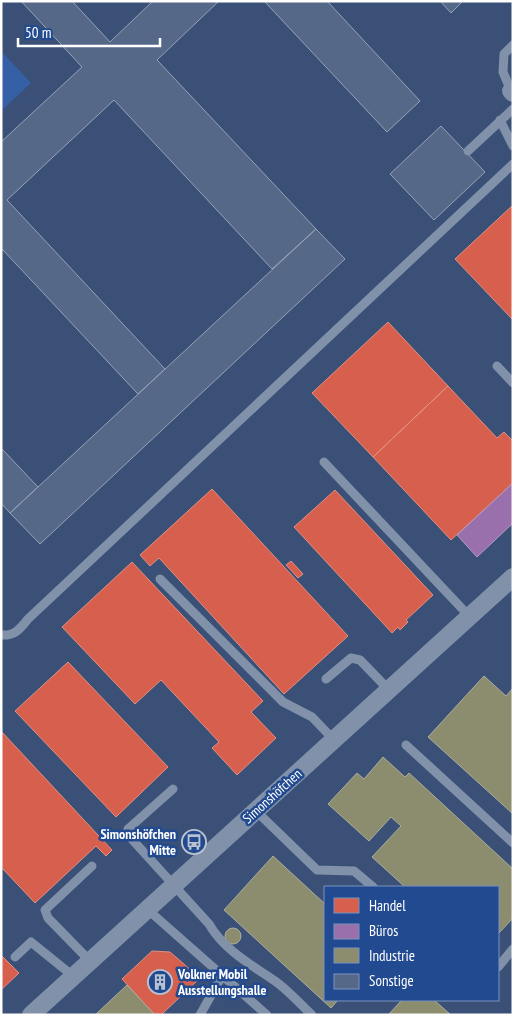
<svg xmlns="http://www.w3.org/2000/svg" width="514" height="1016" font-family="'PT Sans Narrow',sans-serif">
	<rect width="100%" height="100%" fill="#3a5077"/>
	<path fill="#3660a6" d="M 1,51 L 31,83 L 1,111 Z"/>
	<path fill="#d6604d" stroke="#e29082" d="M 513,205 L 513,320 L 455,259 Z
		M 388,322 L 448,386 L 373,457 L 312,393 Z
		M 448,386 L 497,438 L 504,432 L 513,441 L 513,483 L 451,540 L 373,457 Z
		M 212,489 L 348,636 L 284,694 L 159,558 L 150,566 L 140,555 Z
		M 335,490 L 433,595 L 406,620 L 408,622 L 400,630 L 398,627 L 392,633 L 294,527 Z
		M 291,561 L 303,574 L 298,578 L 286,565 Z
		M 132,562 L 263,701 L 251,712 L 276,738 L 237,775 L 212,748 L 219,742 L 161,680 L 135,704 L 62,627 Z
		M 68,662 L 168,767 L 116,817 L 15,711 Z
		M 1,731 L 112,850 L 106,856 L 96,846 L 35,903 L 1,867 Z
		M 152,951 L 170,952 L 200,978 L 161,1015 L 155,1015 L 122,979 Z
		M 1,955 L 19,973 L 1,990 Z"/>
	<path fill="#9970ab" stroke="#b89bc4" d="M 513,483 L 513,523 L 477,557 L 457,535 Z"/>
	<path fill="#8c8c6e" stroke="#aeae9a" d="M 484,676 L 506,696 L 513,688 L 513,814 L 428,737 Z
		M 383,757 L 405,777 L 409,773 L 513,869 L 513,918 L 498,934 L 498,887 L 405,887 L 372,857 L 401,826 L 391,817 L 369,841 L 328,804 L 357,773 L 364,779 Z
		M 273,856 L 325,904 L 325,1000 L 338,1000 L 331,1008 L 224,910 Z
		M225 936a8 8 0 1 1 16 0a8 8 0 1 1-16 0Z
		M 127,985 L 155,1015 L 95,1015 Z
		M 402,1000 L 434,1000 L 451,1015 L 388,1015 Z"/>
	<path fill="#566887" stroke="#96a2b8" d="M 21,1 L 72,1 L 110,42 L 153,1 L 219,1 L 157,60 L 316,229 L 272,269 L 114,100 L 7,200 L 165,369 L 138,394 L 1,248 L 1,142 L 82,67 Z
		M 264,1 L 327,1 L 420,101 L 387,132 Z
		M 440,1 L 463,1 L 451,13 Z
		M 441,126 L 485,172 L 434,220 L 390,174 Z
		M 316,229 L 345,259 L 40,544 L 10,513 Z
		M 1,448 L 38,487 L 10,513 L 1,503 Z"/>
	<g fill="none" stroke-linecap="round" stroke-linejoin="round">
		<path stroke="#8191aa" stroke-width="9" d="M 511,91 L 503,72 L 504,54 L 513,45
			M 500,120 L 513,146
			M 468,151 L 513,109
			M 497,366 L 513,383
			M 324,462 L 469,616
			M 160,579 L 283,702 L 312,717 L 334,740
			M 1,635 C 15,636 20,629 28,619 L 513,164
			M 326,679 L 351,658 L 360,660 L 389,690
			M 406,745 L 513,843
			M 173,789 L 128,829 L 129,836 L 209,924 C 224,950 250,964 275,981 C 288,990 300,1004 312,1015
			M 256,811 L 317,870 L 354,871 L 373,887
			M 147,909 L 267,1015
			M 15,957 L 31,942 L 73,976
			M 90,961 L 48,918 L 45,910 L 92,866
			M 498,967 L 513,949
			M 200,1015 L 223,974"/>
		<path stroke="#8191aa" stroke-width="18" d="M 511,91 L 513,93
			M 31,1015 L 513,577"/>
	</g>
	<defs>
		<symbol id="bus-ring" viewBox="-11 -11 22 22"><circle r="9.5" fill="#214a90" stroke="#bac2cf" stroke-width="1.5"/><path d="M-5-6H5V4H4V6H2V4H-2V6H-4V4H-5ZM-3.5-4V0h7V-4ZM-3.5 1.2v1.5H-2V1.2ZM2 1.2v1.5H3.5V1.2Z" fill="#bac2cf"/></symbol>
		<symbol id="building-ring" viewBox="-11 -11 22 22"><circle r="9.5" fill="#214a90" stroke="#bac2cf" stroke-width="1.5"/><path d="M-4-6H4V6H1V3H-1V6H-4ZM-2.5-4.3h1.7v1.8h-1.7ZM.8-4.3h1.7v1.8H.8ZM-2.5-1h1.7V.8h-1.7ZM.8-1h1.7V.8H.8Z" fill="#bac2cf"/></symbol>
	</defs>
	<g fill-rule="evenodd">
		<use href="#bus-ring" x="180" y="828" width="28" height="28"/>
		<use href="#building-ring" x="146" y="968" width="28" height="28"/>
	</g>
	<g text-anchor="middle" stroke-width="5" stroke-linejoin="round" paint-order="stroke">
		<g font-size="14" fill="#fff" stroke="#214a90">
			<text transform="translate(272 796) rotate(-42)" y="5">Simonshöfchen</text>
		</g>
		<g font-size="14" font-weight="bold" fill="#fff" stroke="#214a90" text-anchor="end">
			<text x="176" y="839">Simonshöfchen<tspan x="176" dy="16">Mitte</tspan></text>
			<text x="178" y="979" text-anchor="start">Volkner Mobil<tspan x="178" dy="16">Ausstellungshalle</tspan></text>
		</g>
	</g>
	<rect width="514" height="1016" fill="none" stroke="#ffffff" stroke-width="5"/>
	<rect x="324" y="886" width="175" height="115" fill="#214a90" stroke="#7a92bc"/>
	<rect x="334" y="898" width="25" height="15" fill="#d6604d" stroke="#7a92bc"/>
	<text x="369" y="911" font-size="15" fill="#ffffff">Handel</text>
	<rect x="334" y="924" width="25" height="15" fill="#9970ab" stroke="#7a92bc"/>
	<text x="369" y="936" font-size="15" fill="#ffffff">Büros</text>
	<rect x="334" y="948" width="25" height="15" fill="#8c8c6e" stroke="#7a92bc"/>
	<text x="369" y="961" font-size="15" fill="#ffffff">Industrie</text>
	<rect x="334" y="974" width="25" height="15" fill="#566887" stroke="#7a92bc"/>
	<text x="369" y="986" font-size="15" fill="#ffffff">Sonstige</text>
	<path d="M18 38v8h142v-8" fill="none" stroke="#ffffff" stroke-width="2.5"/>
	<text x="25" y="38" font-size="15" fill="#ffffff" stroke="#214a90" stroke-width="4" paint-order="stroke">50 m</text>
</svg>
